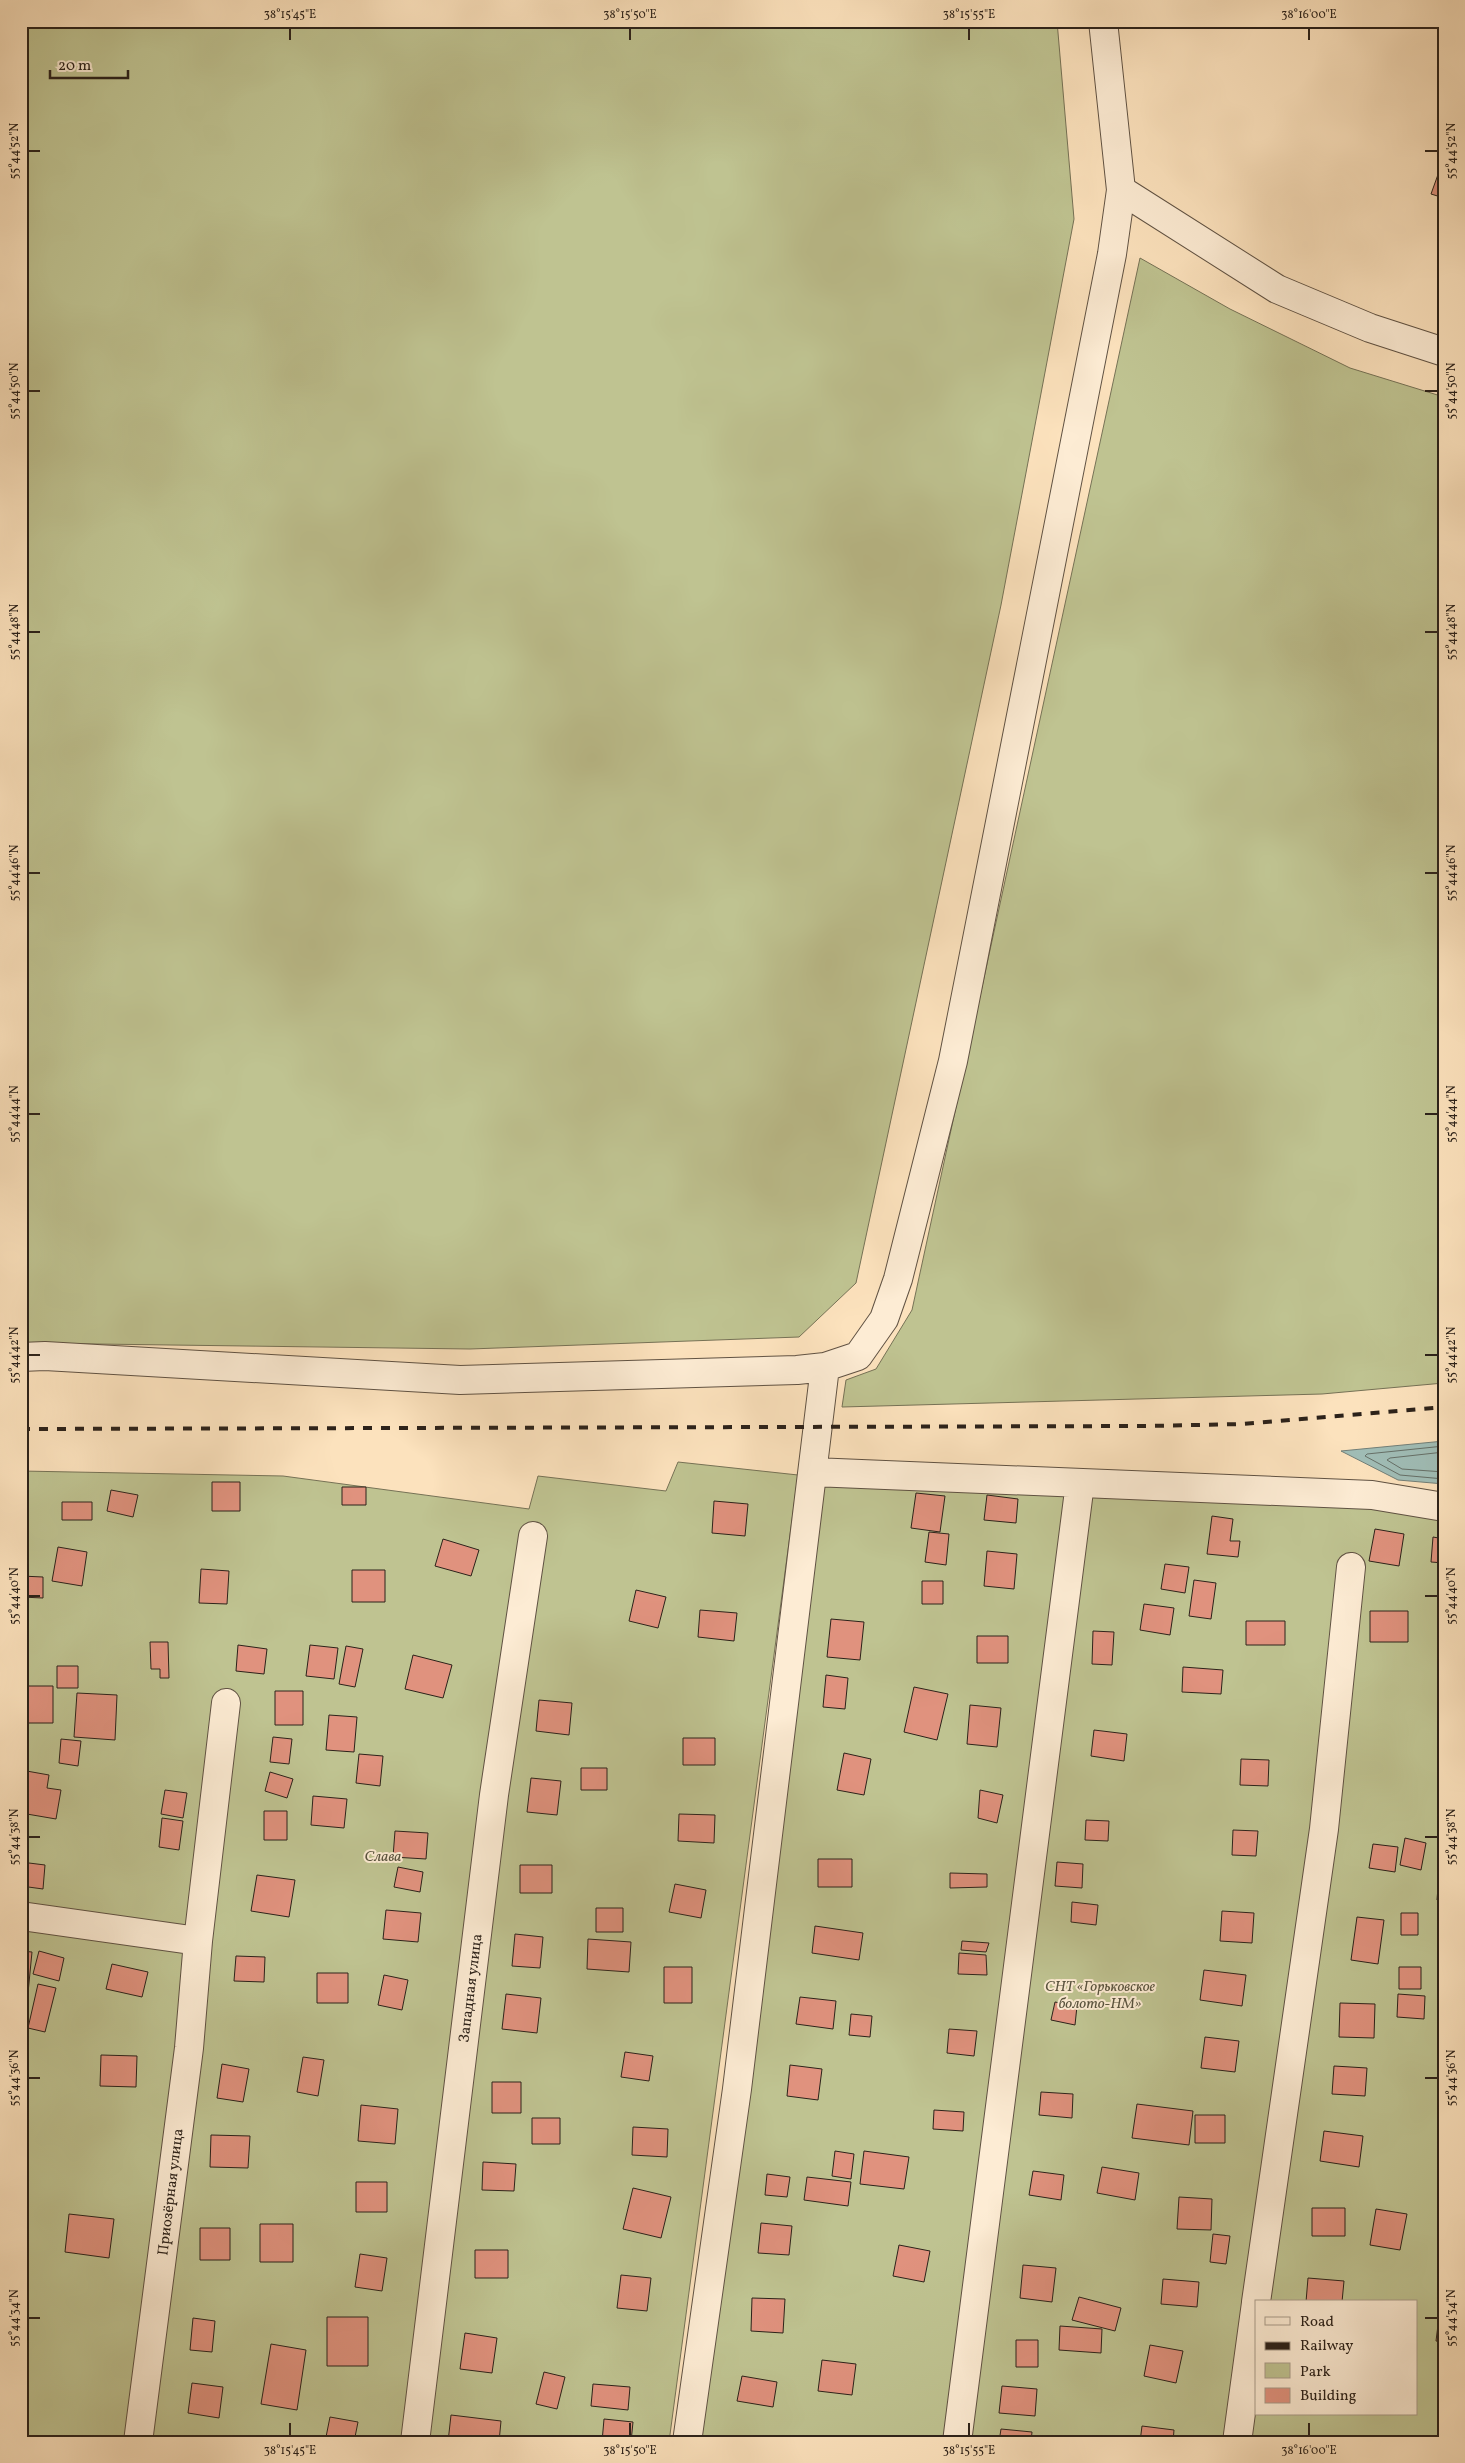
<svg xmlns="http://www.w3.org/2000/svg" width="1465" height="2463" font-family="Vollkorn,serif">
	<rect width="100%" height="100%" fill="#fce2bd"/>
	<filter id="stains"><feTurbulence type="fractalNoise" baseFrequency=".004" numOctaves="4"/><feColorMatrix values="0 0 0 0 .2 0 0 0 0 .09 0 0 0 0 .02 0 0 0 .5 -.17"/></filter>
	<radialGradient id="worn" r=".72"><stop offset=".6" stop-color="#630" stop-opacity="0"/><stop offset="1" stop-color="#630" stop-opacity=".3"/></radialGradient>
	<path fill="#bfc391" stroke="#767256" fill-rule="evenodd" d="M 21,21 L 1057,21 L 1074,219 L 1001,605 L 856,1283 L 799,1337 L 470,1349 L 21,1343 Z
		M 1140,258 L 1230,309 L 1350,368 L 1444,397 L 1444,1383 L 1322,1394 L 842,1407 L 846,1380 L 876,1369 L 912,1310 Z
		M 678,1462 L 798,1475 L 669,2442 L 21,2442 L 21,1471 L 283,1476 L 529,1509 L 538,1476 L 666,1491 Z
		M 818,1486 L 1316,1495 L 1444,1517 L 1444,2442 L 698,2442 ZM 1256,2302 L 1416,2302 L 1416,2414 L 1256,2414 Z"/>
	<path fill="#a0bdb6" stroke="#727f78" d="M 1444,1441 L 1444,1484 L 1398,1480 L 1341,1451 Z"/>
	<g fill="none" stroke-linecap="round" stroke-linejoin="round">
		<path stroke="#667068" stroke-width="1" d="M 1444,1446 L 1367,1454 L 1365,1456 L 1400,1475 L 1444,1479
			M 1444,1452 L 1390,1458 L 1387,1460 L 1402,1469 L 1444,1472"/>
	</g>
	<path fill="#e0927e" stroke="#2c221a" d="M 1440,169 L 1444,170 L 1444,198 L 1431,194 Z
		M 1444,203 L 1444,222 L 1438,220 Z
		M 212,1482 L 240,1482 L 240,1511 L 212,1511 Z
		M 342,1487 L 366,1487 L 366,1505 L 342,1505 Z
		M 111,1490 L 138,1495 L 133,1517 L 107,1511 Z
		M 916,1493 L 945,1496 L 940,1532 L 911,1528 Z
		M 987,1495 L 1018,1499 L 1016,1523 L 984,1520 Z
		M 714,1501 L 748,1504 L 745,1536 L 712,1533 Z
		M 62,1502 L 92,1502 L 92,1520 L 62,1520 Z
		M 1212,1516 L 1233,1519 L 1230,1541 L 1240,1541 L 1238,1557 L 1207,1554 Z
		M 1375,1529 L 1404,1534 L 1399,1566 L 1369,1561 Z
		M 929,1532 L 949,1534 L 946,1565 L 925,1562 Z
		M 1433,1537 L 1444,1539 L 1444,1563 L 1431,1562 Z
		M 443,1539 L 479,1550 L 471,1576 L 435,1566 Z
		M 58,1547 L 87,1552 L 82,1586 L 52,1581 Z
		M 987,1551 L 1017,1554 L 1014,1589 L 984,1586 Z
		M 1165,1564 L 1189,1567 L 1185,1593 L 1161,1589 Z
		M 201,1569 L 229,1571 L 227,1604 L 199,1603 Z
		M 352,1570 L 385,1570 L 385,1602 L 352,1602 Z
		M 21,1576 L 43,1577 L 43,1598 L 21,1597 Z
		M 1194,1580 L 1216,1583 L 1211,1619 L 1189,1616 Z
		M 922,1581 L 943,1581 L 943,1604 L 922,1604 Z
		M 636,1590 L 666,1597 L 658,1628 L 629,1621 Z
		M 1144,1604 L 1174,1608 L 1170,1635 L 1140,1630 Z
		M 700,1610 L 737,1613 L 734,1641 L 698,1637 Z
		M 1370,1611 L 1408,1611 L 1408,1642 L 1370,1642 Z
		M 1439,1612 L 1444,1612 L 1444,1632 L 1439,1632 Z
		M 831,1619 L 864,1622 L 860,1660 L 827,1657 Z
		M 1246,1621 L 1285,1621 L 1285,1645 L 1246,1645 Z
		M 1093,1631 L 1114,1632 L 1112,1665 L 1092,1664 Z
		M 977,1636 L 1008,1636 L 1008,1663 L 977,1663 Z
		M 150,1642 L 168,1642 L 169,1678 L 160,1678 L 160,1669 L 151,1669 Z
		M 238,1645 L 267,1649 L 264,1674 L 236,1671 Z
		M 310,1645 L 338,1648 L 334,1679 L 306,1676 Z
		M 346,1646 L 363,1649 L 355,1687 L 339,1684 Z
		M 413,1655 L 452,1665 L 443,1698 L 405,1689 Z
		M 57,1666 L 78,1666 L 78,1688 L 57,1688 Z
		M 1183,1667 L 1223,1670 L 1221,1694 L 1182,1692 Z
		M 826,1675 L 848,1678 L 845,1709 L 823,1707 Z
		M 21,1686 L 53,1686 L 53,1723 L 21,1723 Z
		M 914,1687 L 948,1694 L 937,1740 L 904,1732 Z
		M 275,1691 L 303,1691 L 303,1725 L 275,1725 Z
		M 77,1693 L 117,1695 L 115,1740 L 74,1737 Z
		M 539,1700 L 572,1703 L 569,1735 L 536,1731 Z
		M 970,1705 L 1001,1708 L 997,1747 L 967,1744 Z
		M 329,1715 L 357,1717 L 354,1752 L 326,1750 Z
		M 1094,1730 L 1127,1734 L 1124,1761 L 1091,1756 Z
		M 273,1737 L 292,1739 L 289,1764 L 270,1762 Z
		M 683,1738 L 715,1738 L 715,1765 L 683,1765 Z
		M 61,1739 L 81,1741 L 78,1766 L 59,1763 Z
		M 844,1753 L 871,1759 L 864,1795 L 837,1790 Z
		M 359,1754 L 383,1756 L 380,1786 L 356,1783 Z
		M 1241,1759 L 1269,1760 L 1268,1786 L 1240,1785 Z
		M 581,1768 L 607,1768 L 607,1790 L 581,1790 Z
		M 21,1770 L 49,1775 L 47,1788 L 61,1790 L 56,1819 L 21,1813 Z
		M 270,1772 L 293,1779 L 287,1798 L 265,1791 Z
		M 531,1778 L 561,1781 L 557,1815 L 527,1812 Z
		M 165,1790 L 187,1793 L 183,1818 L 161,1814 Z
		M 980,1790 L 1003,1795 L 997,1823 L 978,1818 Z
		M 313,1796 L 347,1799 L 344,1828 L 311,1825 Z
		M 264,1811 L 287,1811 L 287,1840 L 264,1840 Z
		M 679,1814 L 715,1815 L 714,1843 L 678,1841 Z
		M 162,1818 L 183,1821 L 179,1850 L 159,1847 Z
		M 1086,1820 L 1109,1821 L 1108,1841 L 1085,1840 Z
		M 1233,1830 L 1258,1831 L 1256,1856 L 1232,1855 Z
		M 395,1831 L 428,1833 L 426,1859 L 393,1857 Z
		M 1405,1838 L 1426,1843 L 1421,1870 L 1400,1865 Z
		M 1373,1844 L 1398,1847 L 1395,1872 L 1369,1868 Z
		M 818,1859 L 852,1859 L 852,1887 L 818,1887 Z
		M 21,1862 L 45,1865 L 43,1889 L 21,1886 Z
		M 1057,1862 L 1083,1864 L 1082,1888 L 1055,1886 Z
		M 520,1865 L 552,1865 L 552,1893 L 520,1893 Z
		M 398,1867 L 423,1872 L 420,1892 L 394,1887 Z
		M 950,1873 L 987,1874 L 987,1887 L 950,1888 Z
		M 1439,1874 L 1444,1874 L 1444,1901 L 1437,1900 Z
		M 257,1875 L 295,1880 L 289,1917 L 251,1911 Z
		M 675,1884 L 706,1890 L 701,1918 L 669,1912 Z
		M 1072,1902 L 1098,1905 L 1096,1925 L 1071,1922 Z
		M 596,1908 L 623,1908 L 623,1932 L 596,1932 Z
		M 386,1910 L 421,1913 L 418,1942 L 383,1939 Z
		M 1222,1911 L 1254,1913 L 1252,1943 L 1220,1941 Z
		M 1401,1913 L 1418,1913 L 1418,1935 L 1401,1935 Z
		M 1357,1917 L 1384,1920 L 1378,1964 L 1351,1960 Z
		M 815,1926 L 863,1933 L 859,1960 L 812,1953 Z
		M 515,1934 L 543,1937 L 540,1968 L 512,1966 Z
		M 588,1939 L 631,1942 L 629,1972 L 587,1969 Z
		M 962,1941 L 989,1943 L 986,1952 L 961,1950 Z
		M 21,1951 L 32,1952 L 28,1993 L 21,1992 Z
		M 39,1951 L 64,1958 L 59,1981 L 33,1974 Z
		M 959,1953 L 986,1955 L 987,1975 L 958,1974 Z
		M 236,1956 L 265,1957 L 264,1982 L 234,1981 Z
		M 112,1964 L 148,1972 L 142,1997 L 106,1989 Z
		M 664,1967 L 692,1967 L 692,2003 L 664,2003 Z
		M 1399,1967 L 1421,1967 L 1421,1989 L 1399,1989 Z
		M 1204,1970 L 1246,1975 L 1242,2006 L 1200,2000 Z
		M 317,1973 L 348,1973 L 348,2003 L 317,2003 Z
		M 384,1975 L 408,1980 L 402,2010 L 378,2005 Z
		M 38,1984 L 56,1988 L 45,2032 L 28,2028 Z
		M 506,1994 L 541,1998 L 537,2033 L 502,2029 Z
		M 1398,1994 L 1425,1996 L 1424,2019 L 1397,2017 Z
		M 800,1997 L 836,2001 L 833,2029 L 796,2024 Z
		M 1055,2002 L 1077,2006 L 1075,2025 L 1051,2020 Z
		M 1340,2003 L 1375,2004 L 1374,2038 L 1339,2037 Z
		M 851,2014 L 872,2016 L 870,2037 L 849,2035 Z
		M 949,2029 L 977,2031 L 974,2056 L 947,2053 Z
		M 1205,2037 L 1239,2041 L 1235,2072 L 1201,2068 Z
		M 625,2052 L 653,2056 L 649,2081 L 621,2077 Z
		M 101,2055 L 137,2056 L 136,2087 L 100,2086 Z
		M 303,2057 L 324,2060 L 318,2096 L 297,2092 Z
		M 222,2064 L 249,2069 L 243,2102 L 217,2098 Z
		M 790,2065 L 822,2069 L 818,2100 L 787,2096 Z
		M 1334,2066 L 1367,2068 L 1365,2096 L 1332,2094 Z
		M 492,2082 L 521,2082 L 521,2113 L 492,2113 Z
		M 1041,2092 L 1073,2094 L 1072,2118 L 1039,2115 Z
		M 1137,2104 L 1193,2111 L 1189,2145 L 1132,2138 Z
		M 361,2105 L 398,2109 L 395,2144 L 358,2141 Z
		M 934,2110 L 964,2112 L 963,2131 L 933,2129 Z
		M 1195,2115 L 1225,2115 L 1225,2143 L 1195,2143 Z
		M 532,2118 L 560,2118 L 560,2144 L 532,2144 Z
		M 633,2127 L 668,2129 L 667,2157 L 632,2155 Z
		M 1324,2131 L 1363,2136 L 1359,2167 L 1320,2161 Z
		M 211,2135 L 250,2136 L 248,2168 L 210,2167 Z
		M 835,2151 L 854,2154 L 851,2179 L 832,2176 Z
		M 864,2151 L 909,2157 L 904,2189 L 860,2184 Z
		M 483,2162 L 516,2164 L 514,2191 L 482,2190 Z
		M 1102,2167 L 1139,2173 L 1135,2200 L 1097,2193 Z
		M 1033,2171 L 1064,2175 L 1061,2200 L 1029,2195 Z
		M 767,2174 L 790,2177 L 787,2197 L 765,2195 Z
		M 807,2177 L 851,2182 L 848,2206 L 804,2200 Z
		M 356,2182 L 387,2182 L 387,2212 L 356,2212 Z
		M 633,2188 L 671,2197 L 661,2238 L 623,2229 Z
		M 1179,2197 L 1212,2199 L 1211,2230 L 1177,2229 Z
		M 1312,2208 L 1345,2208 L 1345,2236 L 1312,2236 Z
		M 1376,2209 L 1407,2214 L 1400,2250 L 1370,2245 Z
		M 69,2214 L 114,2219 L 109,2258 L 65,2252 Z
		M 761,2223 L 792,2226 L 789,2255 L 758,2253 Z
		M 260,2224 L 293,2224 L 293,2262 L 260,2262 Z
		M 200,2228 L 230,2228 L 230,2260 L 200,2260 Z
		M 1213,2234 L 1230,2236 L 1226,2264 L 1210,2262 Z
		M 899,2245 L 930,2251 L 924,2282 L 893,2276 Z
		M 475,2250 L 508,2250 L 508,2278 L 475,2278 Z
		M 360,2254 L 387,2258 L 382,2291 L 355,2287 Z
		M 1023,2265 L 1056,2268 L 1052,2302 L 1020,2298 Z
		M 621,2275 L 651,2278 L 647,2311 L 617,2308 Z
		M 1308,2278 L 1344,2281 L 1342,2302 L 1306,2302 Z
		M 1163,2279 L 1199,2282 L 1197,2307 L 1161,2304 Z
		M 1079,2297 L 1121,2308 L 1115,2331 L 1072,2320 Z
		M 752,2298 L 785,2299 L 783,2333 L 751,2331 Z
		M 327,2317 L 368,2317 L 368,2366 L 327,2366 Z
		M 1439,2317 L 1444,2318 L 1444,2342 L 1436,2341 Z
		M 193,2318 L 215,2321 L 212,2352 L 190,2350 Z
		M 1060,2326 L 1102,2329 L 1101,2353 L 1059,2350 Z
		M 465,2333 L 497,2338 L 492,2373 L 460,2369 Z
		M 1016,2340 L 1038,2340 L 1038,2367 L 1016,2367 Z
		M 271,2344 L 306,2350 L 297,2410 L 261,2404 Z
		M 1150,2345 L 1183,2351 L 1176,2383 L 1144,2376 Z
		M 822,2360 L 856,2364 L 852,2395 L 818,2391 Z
		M 544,2372 L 565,2377 L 557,2409 L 536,2404 Z
		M 742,2376 L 777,2382 L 773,2407 L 737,2401 Z
		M 21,2378 L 23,2378 L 23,2407 L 21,2407 Z
		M 192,2383 L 223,2387 L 219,2418 L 188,2413 Z
		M 593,2384 L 630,2387 L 628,2410 L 591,2406 Z
		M 1002,2386 L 1037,2389 L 1035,2416 L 999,2413 Z
		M 451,2415 L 501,2421 L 499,2442 L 448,2442 Z
		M 330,2417 L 358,2422 L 354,2442 L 325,2442 Z
		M 604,2419 L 633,2422 L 631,2442 L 602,2442 Z
		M 1142,2426 L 1174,2430 L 1173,2442 L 1140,2442 Z
		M 1001,2429 L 1032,2432 L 1031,2442 L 999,2442 Z"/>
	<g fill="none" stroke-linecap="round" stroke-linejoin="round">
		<defs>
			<path id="minor" d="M 1121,190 L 1277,289 L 1370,328 L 1444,352
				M 21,1357 L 45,1356 L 460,1380 L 797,1370 L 825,1367 L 858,1356 L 884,1319 L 898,1279 L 953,1061 L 1112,254 L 1121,190 L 1103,21
				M 813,1472 L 1372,1495 L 1444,1507
				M 21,1916 L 198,1941
				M 1256,2302 L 1324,1829 L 1351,1567
				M 138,2442 L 189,2048 L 198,1941 L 226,1703
				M 415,2442 L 494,1795 L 533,1536
				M 687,2442 L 737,2089 L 825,1367
				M 957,2442 L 1080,1483
				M 1237,2442 L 1256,2303"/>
		</defs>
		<use href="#minor" stroke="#605243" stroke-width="30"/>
		<use href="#minor" stroke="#fdecd4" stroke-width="28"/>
		<path stroke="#2c221a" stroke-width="4" stroke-dasharray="9 9" stroke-linecap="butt" d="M 21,1429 L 1147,1426 L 1243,1424 L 1444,1407"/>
	</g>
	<path fill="none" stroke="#2c221a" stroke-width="2" d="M 290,28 L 290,40M 630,28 L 630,40M 969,28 L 969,40M 1309,28 L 1309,40M 28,151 L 40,151M 1425,151 L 1438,151M 28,391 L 40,391M 1425,391 L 1438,391M 28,632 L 40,632M 1425,632 L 1438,632M 28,873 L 40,873M 1425,873 L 1438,873M 28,1114 L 40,1114M 1425,1114 L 1438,1114M 28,1355 L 40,1355M 1425,1355 L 1438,1355M 28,1596 L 40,1596M 1425,1596 L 1438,1596M 28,1837 L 40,1837M 1425,1837 L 1438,1837M 28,2078 L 40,2078M 1425,2078 L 1438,2078M 28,2318 L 40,2318M 1425,2318 L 1438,2318M 290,2423 L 290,2436M 630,2423 L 630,2436M 969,2423 L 969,2436M 1309,2423 L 1309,2436"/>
	<g text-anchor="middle" stroke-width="4" stroke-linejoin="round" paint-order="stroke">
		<g font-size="15" font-style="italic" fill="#58523e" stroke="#fdecd4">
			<text x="383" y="1861">Слава</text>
			<text x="1100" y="1991">СНТ «Горьковское<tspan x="1100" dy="17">болото-НМ»</tspan></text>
		</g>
		<g font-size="15" fill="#2c221a" stroke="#fdecd4">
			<text transform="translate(470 1988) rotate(-83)" y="5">Западная улица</text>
			<text transform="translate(170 2192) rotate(-83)" y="5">Приозёрная улица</text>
		</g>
	</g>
	<rect width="1465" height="2463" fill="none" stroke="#fce2bd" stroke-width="55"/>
	<rect x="1255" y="2300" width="162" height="115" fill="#fdecd4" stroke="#a99b8a"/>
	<rect x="1265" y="2317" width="25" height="8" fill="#fdecd4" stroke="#a99b8a"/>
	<text x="1300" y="2326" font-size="15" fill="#2c221a">Road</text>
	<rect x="1265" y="2342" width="25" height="8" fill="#2c221a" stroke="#a99b8a"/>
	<text x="1300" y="2350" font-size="15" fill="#2c221a">Railway</text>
	<rect x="1265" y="2363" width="25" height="15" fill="#bfc391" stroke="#a99b8a"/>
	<text x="1300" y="2376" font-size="15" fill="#2c221a">Park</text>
	<rect x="1265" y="2388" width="25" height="15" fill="#e0927e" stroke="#a99b8a"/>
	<text x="1300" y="2400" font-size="15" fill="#2c221a">Building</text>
	<path d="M50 70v8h78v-8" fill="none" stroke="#2c221a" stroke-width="2.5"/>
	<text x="58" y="70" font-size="15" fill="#2c221a" stroke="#fdecd4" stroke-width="4" paint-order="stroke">20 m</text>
	<rect x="28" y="28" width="1410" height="2408" fill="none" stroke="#2c221a" stroke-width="2"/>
	<g font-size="12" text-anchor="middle" fill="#2c221a">
		<text x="290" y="18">38°15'45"E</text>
		<text x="630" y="18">38°15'50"E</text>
		<text x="969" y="18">38°15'55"E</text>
		<text x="1309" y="18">38°16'00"E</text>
		<text transform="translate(14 151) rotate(-90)" y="4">55°44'52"N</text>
		<text transform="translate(1451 151) rotate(-90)" y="4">55°44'52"N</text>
		<text transform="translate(14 391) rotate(-90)" y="4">55°44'50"N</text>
		<text transform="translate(1451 391) rotate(-90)" y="4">55°44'50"N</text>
		<text transform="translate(14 632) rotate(-90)" y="4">55°44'48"N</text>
		<text transform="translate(1451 632) rotate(-90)" y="4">55°44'48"N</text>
		<text transform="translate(14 873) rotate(-90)" y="4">55°44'46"N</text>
		<text transform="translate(1451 873) rotate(-90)" y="4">55°44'46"N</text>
		<text transform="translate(14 1114) rotate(-90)" y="4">55°44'44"N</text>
		<text transform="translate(1451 1114) rotate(-90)" y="4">55°44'44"N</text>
		<text transform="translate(14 1355) rotate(-90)" y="4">55°44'42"N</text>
		<text transform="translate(1451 1355) rotate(-90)" y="4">55°44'42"N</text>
		<text transform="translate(14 1596) rotate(-90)" y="4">55°44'40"N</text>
		<text transform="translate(1451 1596) rotate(-90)" y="4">55°44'40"N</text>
		<text transform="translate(14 1837) rotate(-90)" y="4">55°44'38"N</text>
		<text transform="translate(1451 1837) rotate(-90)" y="4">55°44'38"N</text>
		<text transform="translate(14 2078) rotate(-90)" y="4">55°44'36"N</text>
		<text transform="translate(1451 2078) rotate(-90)" y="4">55°44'36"N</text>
		<text transform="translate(14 2318) rotate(-90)" y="4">55°44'34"N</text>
		<text transform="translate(1451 2318) rotate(-90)" y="4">55°44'34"N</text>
		<text x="290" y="2454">38°15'45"E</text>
		<text x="630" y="2454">38°15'50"E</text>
		<text x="969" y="2454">38°15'55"E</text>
		<text x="1309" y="2454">38°16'00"E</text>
	</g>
	<rect width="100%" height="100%" filter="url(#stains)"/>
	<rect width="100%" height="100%" fill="url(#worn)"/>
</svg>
